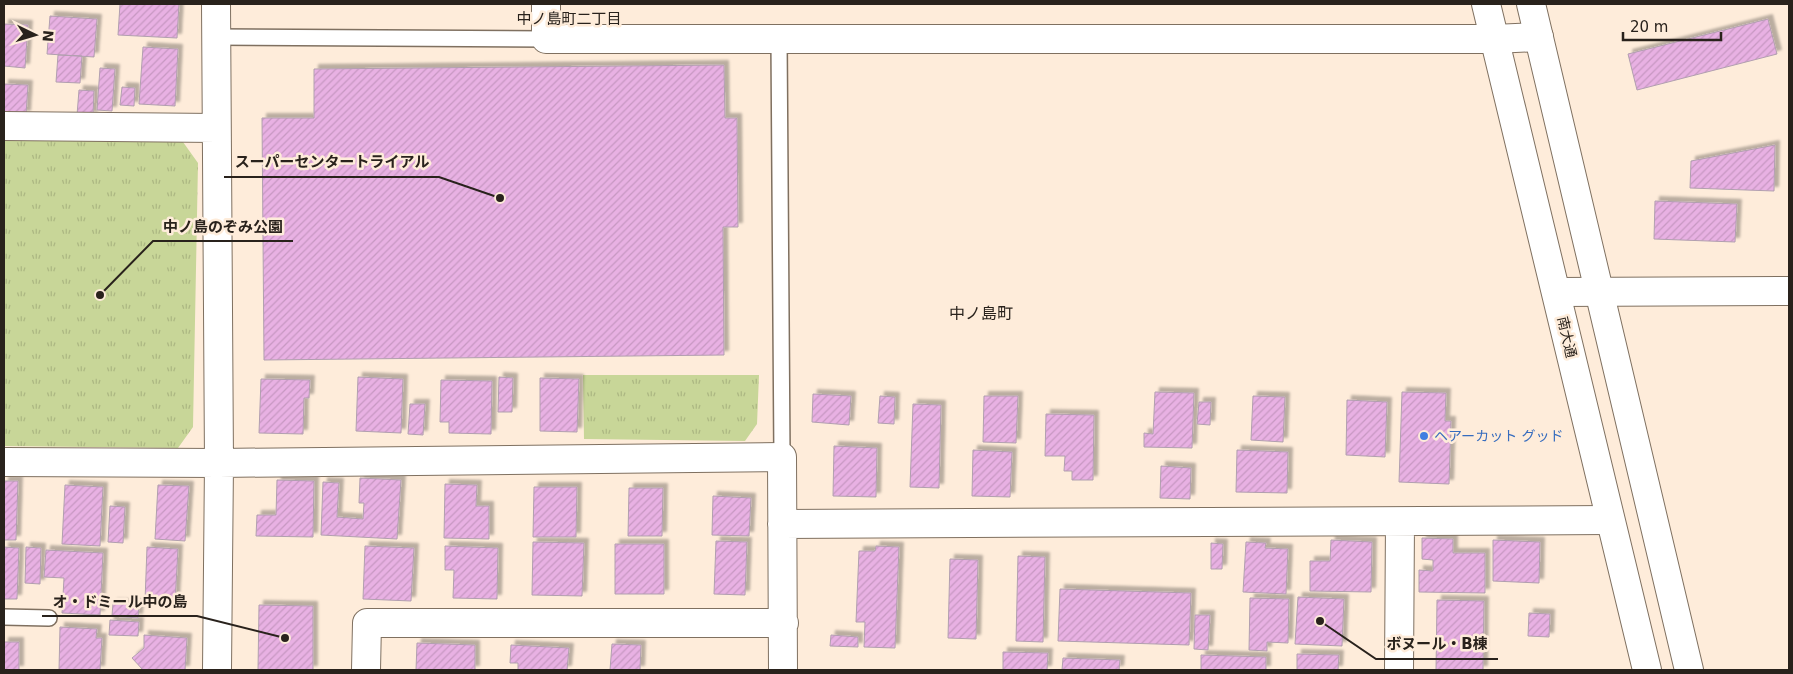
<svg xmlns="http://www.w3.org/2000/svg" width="1793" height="674" font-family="'DejaVu Sans','Noto Sans JP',sans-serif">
	<defs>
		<pattern id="park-tufts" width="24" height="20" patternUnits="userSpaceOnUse" patternTransform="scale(1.25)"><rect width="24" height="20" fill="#c8d698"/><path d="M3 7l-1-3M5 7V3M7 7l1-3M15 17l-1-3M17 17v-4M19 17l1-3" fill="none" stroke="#acb782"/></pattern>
		<pattern id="building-hatch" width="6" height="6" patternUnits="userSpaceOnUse" patternTransform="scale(1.25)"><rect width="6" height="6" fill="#e8b1e3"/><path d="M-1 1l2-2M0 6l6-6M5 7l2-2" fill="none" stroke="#c798c2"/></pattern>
		<filter id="shadow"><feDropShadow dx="4.5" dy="-4.5" stdDeviation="1" flood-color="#0004"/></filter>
	</defs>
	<rect width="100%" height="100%" fill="#feecda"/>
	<path fill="url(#park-tufts)" d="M 4,139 L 183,142 L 198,163 L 193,427 L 178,448 L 4,446 Z
		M 583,375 L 759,375 L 757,424 L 745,441 L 584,439 Z"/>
	<path fill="url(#building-hatch)" stroke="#b19faf" filter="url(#shadow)" d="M 120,4 L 179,4 L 177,38 L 118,35 Z
		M 50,16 L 97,19 L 94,57 L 47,54 Z
		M 1768,19 L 1777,54 L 1637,90 L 1628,54 Z
		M 4,24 L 28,25 L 25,68 L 4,66 Z
		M 143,47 L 178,49 L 175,106 L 139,104 Z
		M 58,55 L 82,56 L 80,83 L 56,82 Z
		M 724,65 L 725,118 L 737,118 L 738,227 L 723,227 L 724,355 L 264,360 L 262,118 L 314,118 L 314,69 Z
		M 100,68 L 115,69 L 112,111 L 97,110 Z
		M 4,84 L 28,85 L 26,115 L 4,114 Z
		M 122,87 L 135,88 L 134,106 L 120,105 Z
		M 79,90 L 94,91 L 93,116 L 77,115 Z
		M 1775,145 L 1774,191 L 1690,188 L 1691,161 Z
		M 1655,201 L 1737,204 L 1735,242 L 1654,239 Z
		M 358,377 L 403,379 L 401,433 L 356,431 Z
		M 499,377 L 513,378 L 512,412 L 498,412 Z
		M 540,378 L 579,379 L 577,432 L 540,431 Z
		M 261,379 L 310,380 L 309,398 L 304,398 L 303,434 L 259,433 Z
		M 441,380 L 492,381 L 491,434 L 449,433 L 449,422 L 440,422 Z
		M 1155,392 L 1194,393 L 1192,448 L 1144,447 L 1144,433 L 1153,434 Z
		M 1402,392 L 1446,393 L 1445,421 L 1451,421 L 1449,484 L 1399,482 Z
		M 813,394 L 851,396 L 849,425 L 812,422 Z
		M 880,396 L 895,397 L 894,424 L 878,423 Z
		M 984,396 L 1018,396 L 1016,443 L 983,442 Z
		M 1253,396 L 1285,397 L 1283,442 L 1251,440 Z
		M 1347,400 L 1387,402 L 1385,457 L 1346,455 Z
		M 1199,402 L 1211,402 L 1210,425 L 1197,424 Z
		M 410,404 L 425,404 L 423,435 L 408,434 Z
		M 913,404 L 941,405 L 939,488 L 910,487 Z
		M 1046,414 L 1094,415 L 1093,480 L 1072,480 L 1072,471 L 1064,471 L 1065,456 L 1045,456 Z
		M 834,446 L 877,448 L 876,497 L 833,496 Z
		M 973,450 L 1012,452 L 1010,497 L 972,496 Z
		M 1237,450 L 1288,452 L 1287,493 L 1236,492 Z
		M 1161,466 L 1191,468 L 1190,499 L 1160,498 Z
		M 360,478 L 401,480 L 397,539 L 321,535 L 323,482 L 339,483 L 337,517 L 363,519 L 364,503 L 359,503 Z
		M 277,480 L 314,481 L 313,537 L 256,536 L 257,515 L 276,515 Z
		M 4,481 L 18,481 L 16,540 L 4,540 Z
		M 445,484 L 477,485 L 476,506 L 489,506 L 489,539 L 444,538 Z
		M 65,485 L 103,487 L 100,546 L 62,544 Z
		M 158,485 L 189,486 L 185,541 L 155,539 Z
		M 534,487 L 577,487 L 576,537 L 533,537 Z
		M 629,488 L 663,488 L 662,536 L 628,536 Z
		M 713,496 L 751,498 L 749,536 L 712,535 Z
		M 110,506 L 125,507 L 123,543 L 108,542 Z
		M 1422,538 L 1453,539 L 1453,553 L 1485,553 L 1485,593 L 1419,592 L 1419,570 L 1433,571 L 1433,560 L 1422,559 Z
		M 1331,540 L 1372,542 L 1371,592 L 1310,591 L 1310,561 L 1330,561 Z
		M 1493,540 L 1540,542 L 1539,583 L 1493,581 Z
		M 716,541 L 747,542 L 745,595 L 714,594 Z
		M 533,542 L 584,543 L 582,596 L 532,595 Z
		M 1246,542 L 1266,543 L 1265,548 L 1288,549 L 1286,594 L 1243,592 Z
		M 1211,543 L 1223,544 L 1222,569 L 1211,569 Z
		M 615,544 L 664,544 L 664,594 L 615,594 Z
		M 365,546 L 414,548 L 411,601 L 363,599 Z
		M 445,546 L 498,548 L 497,599 L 453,598 L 454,570 L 445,570 Z
		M 876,546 L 899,547 L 895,648 L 864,647 L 865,622 L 856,622 L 859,551 L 875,551 Z
		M 4,547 L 19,548 L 17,599 L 4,599 Z
		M 26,547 L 41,548 L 40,584 L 25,583 Z
		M 147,547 L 178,549 L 175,603 L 145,601 Z
		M 46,550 L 103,553 L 100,615 L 62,613 L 64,578 L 44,577 Z
		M 1018,556 L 1045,557 L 1043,642 L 1016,641 Z
		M 950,559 L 978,560 L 976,639 L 948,638 Z
		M 1060,589 L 1191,593 L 1189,645 L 1058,641 Z
		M 1298,597 L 1344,599 L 1342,646 L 1295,644 Z
		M 1250,598 L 1289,599 L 1288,643 L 1267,642 L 1267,651 L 1249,650 Z
		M 1437,600 L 1484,601 L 1483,670 L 1436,670 Z
		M 113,603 L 139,604 L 138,618 L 112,616 Z
		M 259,605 L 313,606 L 313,670 L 258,670 Z
		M 1529,613 L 1550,614 L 1549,637 L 1528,636 Z
		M 1195,615 L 1210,615 L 1208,650 L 1194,649 Z
		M 110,620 L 139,622 L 138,636 L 109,635 Z
		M 60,627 L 97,629 L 96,638 L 102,638 L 100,670 L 59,670 Z
		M 144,635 L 187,638 L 185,670 L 143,670 L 132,658 L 144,648 Z
		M 831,635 L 858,637 L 858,647 L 830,646 Z
		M 4,642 L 19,642 L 19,670 L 4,670 Z
		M 417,643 L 475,645 L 475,670 L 416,670 Z
		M 612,644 L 641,645 L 640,670 L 610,670 Z
		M 511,645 L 569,648 L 567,670 L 518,670 L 518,663 L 510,663 Z
		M 1003,652 L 1048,653 L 1047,670 L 1003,670 Z
		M 1297,654 L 1339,655 L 1338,670 L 1297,670 Z
		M 1201,655 L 1266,657 L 1266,670 L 1201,670 Z
		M 1063,658 L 1120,660 L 1119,670 L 1062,670 Z"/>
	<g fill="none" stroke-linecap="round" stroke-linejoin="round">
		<defs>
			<path id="service" d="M 216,37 L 546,39
				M 779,39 L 782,457
				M 4,617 L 49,618"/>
			<path id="minor" d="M 216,4 L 219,463 L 217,670
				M 546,4 L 546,39 L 1494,39 L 1539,37
				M 4,126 L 216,128
				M 1557,292 L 1789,291
				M 4,462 L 219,463 L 782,457 L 783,670
				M 782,524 L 1610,520
				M 366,670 L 367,623 L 784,623
				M 1399,670 L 1400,522"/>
			<path id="tertiary" d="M 1486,4 L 1647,670
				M 1531,4 L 1689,670"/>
		</defs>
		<use href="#service" stroke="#7f7060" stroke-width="18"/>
		<use href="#minor" stroke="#7f7060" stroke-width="30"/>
		<use href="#tertiary" stroke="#7f7060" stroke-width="30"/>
		<use href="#service" stroke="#fff" stroke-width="15"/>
		<use href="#minor" stroke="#fff" stroke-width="28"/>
		<use href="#tertiary" stroke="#fff" stroke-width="28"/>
	</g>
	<circle fill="#3f7fe0" stroke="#feecda" stroke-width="2" cx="1424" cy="436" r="5"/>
	<g text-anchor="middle" stroke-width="5" stroke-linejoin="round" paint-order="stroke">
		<g font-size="14" fill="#29221c" stroke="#feecda">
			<text transform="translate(1567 337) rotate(77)" y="5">南大通</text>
		</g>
		<g font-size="14" fill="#366cbe" stroke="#feecda" text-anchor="start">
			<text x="1434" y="441">ヘアーカット グッド</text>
		</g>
		<g font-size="15" fill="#29221c" stroke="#feecda">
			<text x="569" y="24">中ノ島町二丁目</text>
		</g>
		<g font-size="16" fill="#29221c" stroke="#feecda">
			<text x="981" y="319">中ノ島町</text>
		</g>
	</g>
	<path fill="none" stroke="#29221c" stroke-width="2" d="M500 198L439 177H224M100 295L153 241H293M285 638L197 616H42M1320 621L1376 659H1498"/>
	<g fill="#29221c" stroke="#feecda" stroke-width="2">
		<circle cx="500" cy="198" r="5"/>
		<circle cx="100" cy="295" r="5"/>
		<circle cx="285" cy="638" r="5"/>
		<circle cx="1320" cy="621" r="5"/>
	</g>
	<g font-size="15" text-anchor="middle" font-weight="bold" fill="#29221c" stroke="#feecda" stroke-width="5" stroke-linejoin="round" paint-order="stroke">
		<text x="332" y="167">スーパーセンタートライアル</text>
		<text x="223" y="232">中ノ島のぞみ公園</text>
		<text x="120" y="607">オ・ドミール中の島</text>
		<text x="1437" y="649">ボヌール・B棟</text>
	</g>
	<rect width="1793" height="674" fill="none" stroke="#29221c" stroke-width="10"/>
	<g transform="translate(35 35) rotate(95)" stroke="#feecda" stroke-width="4" paint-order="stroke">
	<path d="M0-4L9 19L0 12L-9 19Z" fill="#29221c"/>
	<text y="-8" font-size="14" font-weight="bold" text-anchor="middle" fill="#29221c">N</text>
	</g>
	<path d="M1623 32v8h98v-8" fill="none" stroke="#29221c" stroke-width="2.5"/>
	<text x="1630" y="32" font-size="15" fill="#29221c" stroke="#feecda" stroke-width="4" paint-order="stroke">20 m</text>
</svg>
